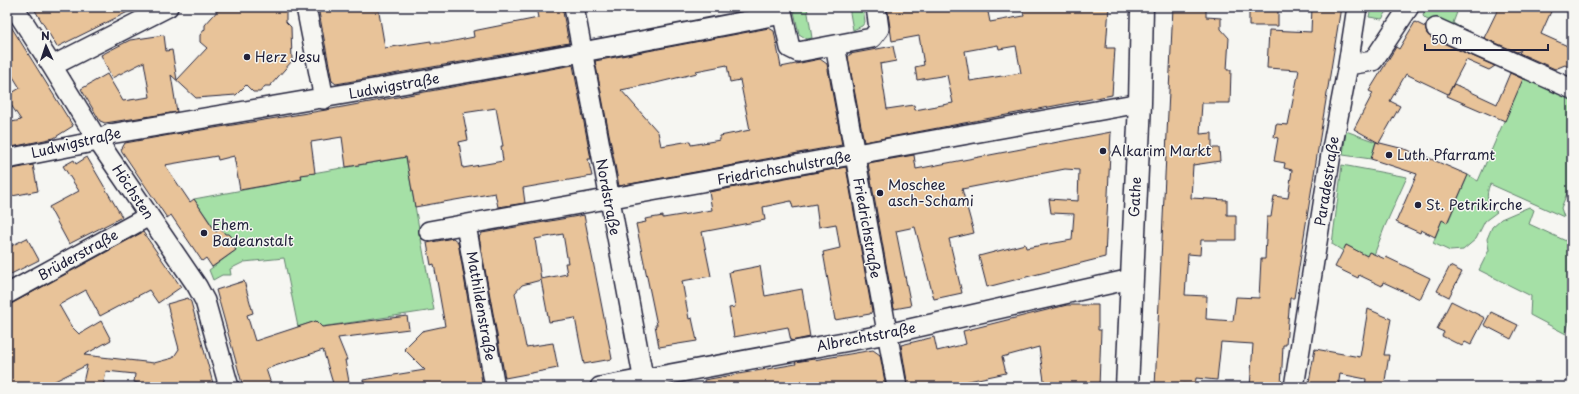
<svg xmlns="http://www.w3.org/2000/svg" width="1579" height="394" font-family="'Playpen Sans',sans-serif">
	<rect width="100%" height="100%" fill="#f6f6f2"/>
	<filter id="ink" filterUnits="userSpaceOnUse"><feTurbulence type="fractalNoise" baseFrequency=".025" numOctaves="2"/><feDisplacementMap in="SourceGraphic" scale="8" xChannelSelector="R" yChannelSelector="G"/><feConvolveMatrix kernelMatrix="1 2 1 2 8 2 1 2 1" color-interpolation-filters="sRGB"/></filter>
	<g filter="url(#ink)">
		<path fill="#a5e0a6" stroke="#648170" d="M 793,7 L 807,7 L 812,38 L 807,39 L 799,34 Z
			M 849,7 L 863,7 L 865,22 L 862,26 L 853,30 Z
			M 1371,7 L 1390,7 L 1382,19 L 1369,17 Z
			M 1426,7 L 1459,7 L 1453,23 L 1472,35 L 1471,39 L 1426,19 L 1423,16 Z
			M 1525,73 L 1572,94 L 1572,181 L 1561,208 L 1564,217 L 1490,184 C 1485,196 1487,205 1497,212 L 1485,221 L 1476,239 L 1463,250 L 1450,251 L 1433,243 L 1442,220 L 1448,222 L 1468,175 L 1478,181 Z
			M 1346,131 L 1376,142 L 1371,159 L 1343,155 Z
			M 406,157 L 434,310 L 321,327 L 316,321 L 298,327 L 284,258 L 244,262 L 230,269 L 231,275 L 222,275 L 213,280 L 209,270 L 236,250 L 221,229 L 216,231 L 194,199 L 302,179 L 301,175 Z
			M 1342,165 L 1407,177 L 1385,226 L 1374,255 L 1367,256 L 1346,245 L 1343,251 L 1332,244 Z
			M 1529,207 L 1534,210 L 1529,224 L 1566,241 L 1572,226 L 1572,308 L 1566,334 L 1530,315 L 1531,296 L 1479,270 L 1489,250 L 1487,239 L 1492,227 L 1501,219 Z"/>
		<path fill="#e8c399" stroke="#22223b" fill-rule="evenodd" d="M 33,7 L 138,7 L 57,47 Z
			M 224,7 L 282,7 L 286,11 L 286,22 L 291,27 L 292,61 L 270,86 L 265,86 L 260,92 L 253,92 L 246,85 L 236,95 L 196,98 L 171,75 L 177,112 L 105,123 L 100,121 L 81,89 L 107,74 L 123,101 L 150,97 L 144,62 L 112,78 L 101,55 L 130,40 L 164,35 L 166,51 L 172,50 L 177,80 L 207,48 L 200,42 L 200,35 L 205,29 L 205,25 L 219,9 L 221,10 Z
			M 318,7 L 378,7 L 385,48 L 431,41 L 431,43 L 444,43 L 474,37 L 473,31 L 538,18 L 536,7 L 562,7 L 569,43 L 336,84 L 332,81 Z
			M 887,7 L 987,7 L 990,22 L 1024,16 L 1022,7 L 1109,7 L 1106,48 L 1115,48 L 1112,95 L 864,142 L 848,57 L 850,54 L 893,46 L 896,61 L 880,64 L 887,109 L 914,105 L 915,110 L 953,103 L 947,75 L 917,80 L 915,67 L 924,65 L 919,36 L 892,41 ZM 998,45 L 999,49 L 1016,46 L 1021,73 L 970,81 L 965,51 Z
			M 1173,7 L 1206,7 L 1206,17 L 1221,18 L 1221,29 L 1229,38 L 1227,70 L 1231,70 L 1230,103 L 1202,103 L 1200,134 L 1212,133 L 1212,148 L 1219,148 L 1220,161 L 1193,165 L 1191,198 L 1227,200 L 1227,215 L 1236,215 L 1236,240 L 1201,240 L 1200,255 L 1188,254 L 1185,295 L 1207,296 L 1206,319 L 1233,321 L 1236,297 L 1259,298 L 1261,259 L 1265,259 L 1267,217 L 1271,217 L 1274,196 L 1288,198 L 1292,170 L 1284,168 L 1285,163 L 1274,161 L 1278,138 L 1274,137 L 1276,124 L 1288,125 L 1299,70 L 1267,68 L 1269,30 L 1311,32 L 1312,7 L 1341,7 L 1294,298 L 1290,298 L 1286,345 L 1283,345 L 1281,387 L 1250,387 L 1253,344 L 1221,342 L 1217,380 L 1196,378 L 1195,385 L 1183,384 L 1183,387 L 1155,387 Z
			M 1249,7 L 1278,7 L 1278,26 L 1249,26 Z
			M 1499,7 L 1553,7 L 1541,34 L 1572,48 L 1572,69 L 1565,65 L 1555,69 L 1519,53 L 1521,50 L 1517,52 L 1484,38 Z
			M 7,20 L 73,126 L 54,138 L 7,148 L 7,123 L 21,120 L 7,99 L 7,96 L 20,88 L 7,67 Z
			M 1415,22 L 1425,27 L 1427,34 L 1432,38 L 1495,66 L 1489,70 L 1466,60 L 1448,94 L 1406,74 L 1390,101 L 1400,106 L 1379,143 L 1354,129 L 1373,93 L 1369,91 L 1396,47 L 1399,49 Z
			M 769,28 L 774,31 L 781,67 L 820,59 L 827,64 L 842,145 L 619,186 L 595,61 ZM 727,65 L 730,82 L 740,80 L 750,130 L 720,136 L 720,140 L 691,145 L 690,141 L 661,146 L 658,132 L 621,90 L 656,83 L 697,73 L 696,71 Z
			M 573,65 L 591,159 L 588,159 L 592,176 L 523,188 L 525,203 L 498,207 L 495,193 L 415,207 L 406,157 L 346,167 L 342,137 L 311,142 L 315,173 L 301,175 L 302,179 L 240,190 L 234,156 L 218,160 L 217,156 L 165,165 L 190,202 L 194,199 L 216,232 L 221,228 L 225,234 L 229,234 L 234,239 L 232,244 L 236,250 L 212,267 L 206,258 L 202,261 L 171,215 L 167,218 L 121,150 L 125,143 L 181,133 L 181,135 L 183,133 L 326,110 ZM 496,108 L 503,146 L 501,146 L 503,161 L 463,168 L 459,142 L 468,140 L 463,113 Z
			M 1510,73 L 1523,79 L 1505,121 L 1447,96 L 1454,84 L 1497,104 Z
			M 1111,132 L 1105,257 L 987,287 L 979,256 L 1025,244 L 1026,248 L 1072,240 L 1074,214 L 1051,213 L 1049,199 L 1078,201 L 1079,170 L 1065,169 L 962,189 L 974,233 L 949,239 L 962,293 L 934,299 L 915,227 L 896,231 L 911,306 L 894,309 L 868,163 L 914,155 L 916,169 Z
			M 1376,142 L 1408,150 L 1423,158 L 1424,156 L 1468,175 L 1447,223 L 1442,220 L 1435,237 L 1421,230 L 1420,233 L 1396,222 L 1417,174 L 1371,159 Z
			M 87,157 L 122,217 L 69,244 L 49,207 L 79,191 L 63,166 L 74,160 L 76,164 Z
			M 33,165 L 38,191 L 7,197 L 7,170 Z
			M 846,167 L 872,311 L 870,314 L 835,320 L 823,252 L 840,248 L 836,224 L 819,227 L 816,204 L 793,208 L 791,201 L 763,207 L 765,220 L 702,232 L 711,276 L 682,281 L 689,319 L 692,318 L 697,341 L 659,347 L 655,325 L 657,325 L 636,224 L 646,222 L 645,219 L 663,216 L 663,218 L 712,210 L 709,192 Z
			M 584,215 L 612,359 L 584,364 L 575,318 L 549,322 L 541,280 L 522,285 L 515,293 L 526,347 L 553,343 L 558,368 L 505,378 L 479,237 L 482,233 ZM 563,234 L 568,263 L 565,263 L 567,274 L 541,279 L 535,239 Z
			M 143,232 L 181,287 L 158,303 L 149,290 L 100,316 L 86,290 L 59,305 L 71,326 L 79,334 L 101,321 L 111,340 L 84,355 L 154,363 L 173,358 L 179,349 L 167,304 L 188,298 L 191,302 L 214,387 L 166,387 L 147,385 L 134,382 L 135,374 L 106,371 L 103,387 L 82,387 L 87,365 L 43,387 L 7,387 L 7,306 Z
			M 27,238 L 39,260 L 7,276 L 7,248 Z
			M 453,238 L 458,242 L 483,387 L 364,387 L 363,380 L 425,370 L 404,349 L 422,331 L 445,326 L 434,264 L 431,265 L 427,243 Z
			M 1346,245 L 1367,256 L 1369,252 L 1385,259 L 1386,257 L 1430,278 L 1420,299 L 1383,282 L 1382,286 L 1359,275 L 1358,278 L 1335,267 Z
			M 760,266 L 765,296 L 802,289 L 810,337 L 791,341 L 788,327 L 734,337 L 729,308 L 735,307 L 729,272 Z
			M 1450,266 L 1462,272 L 1449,297 L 1437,291 Z
			M 244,281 L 253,313 L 247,315 L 255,341 L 316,321 L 322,327 L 407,316 L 409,329 L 338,338 L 347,360 L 345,360 L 350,387 L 334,387 L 323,350 L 266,369 L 272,387 L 243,387 L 216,290 Z
			M 1451,301 L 1485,318 L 1471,345 L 1465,342 L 1462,346 L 1442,336 L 1444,332 L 1437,329 Z
			M 1067,305 L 1098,305 L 1098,330 L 1101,330 L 1099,387 L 1045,387 L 1039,347 L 1002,357 L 1006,373 L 964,382 L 964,387 L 908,387 L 901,345 L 934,337 L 937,351 L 966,344 L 963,331 Z
			M 1368,309 L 1391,319 L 1384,355 L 1389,355 L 1384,387 L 1365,387 L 1366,379 L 1340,374 L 1338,387 L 1308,387 L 1315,349 L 1360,357 Z
			M 1491,312 L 1518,325 L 1511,339 L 1484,325 Z
			M 873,350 L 880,355 L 886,387 L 705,387 L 704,380 L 796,364 L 795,362 L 814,359 L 814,360 Z"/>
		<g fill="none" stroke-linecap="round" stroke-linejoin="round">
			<defs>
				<path id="minor" d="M 14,7 L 52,66 L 98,141 L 197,286 L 205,301 L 229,387
					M 306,7 L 324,99
					M 574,7 L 645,387
					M 781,7 L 790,48 L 798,52 L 872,38 L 879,29 L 876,7
					M 1436,28 L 1572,89
					M 835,45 L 897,387
					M 1348,65 L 1357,7
					M 52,66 L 168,7
					M 7,159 L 98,141 L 110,134 C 335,96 559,58 782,14
					M 466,225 L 495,387
					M 429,231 L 1140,103
					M 7,294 L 149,216
					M 600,387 L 887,334 L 1131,279
					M 1294,387 L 1331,154 L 1348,65 L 1373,61 L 1409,7"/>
				<path id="major" d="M 1127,387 L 1140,103 L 1142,7"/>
			</defs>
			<use href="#minor" stroke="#22223b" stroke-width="22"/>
			<use href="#major" stroke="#22223b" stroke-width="25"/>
			<use href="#minor" stroke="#f6f6f2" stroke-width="19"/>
			<use href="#major" stroke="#f6f6f2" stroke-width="22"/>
		</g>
	</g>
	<g fill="#22223b" stroke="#f6f6f2" stroke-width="1.5">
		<circle cx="247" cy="57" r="4"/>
		<circle cx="1103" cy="151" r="4"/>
		<circle cx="1389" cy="155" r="4"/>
		<circle cx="880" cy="193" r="4"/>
		<circle cx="1418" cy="205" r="4"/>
		<circle cx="204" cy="233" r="4"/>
	</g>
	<g text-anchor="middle" stroke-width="3" stroke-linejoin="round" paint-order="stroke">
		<g font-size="14" fill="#22223b" stroke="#f6f6f2" text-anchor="start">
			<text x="255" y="62">Herz Jesu</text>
			<text x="1111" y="156">Alkarim Markt</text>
			<text x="1397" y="160">Luth. Pfarramt</text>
			<text x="888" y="190">Moschee<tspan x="888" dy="16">asch-Schami</tspan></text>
			<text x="1426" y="210">St. Petrikirche</text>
			<text x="212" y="230">Ehem.<tspan x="212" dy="16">Badeanstalt</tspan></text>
		</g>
		<g font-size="14" fill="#22223b" stroke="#f6f6f2">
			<text transform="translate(394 86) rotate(-10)" y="5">Ludwigstraße</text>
			<text transform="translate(76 143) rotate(-13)" y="5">Ludwigstraße</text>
			<text transform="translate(784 168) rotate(-10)" y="5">Friedrichschulstraße</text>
			<text transform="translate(1327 181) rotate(-81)" y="5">Paradestraße</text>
			<text transform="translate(133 192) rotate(56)" y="5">Höchsten</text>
			<text transform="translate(608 197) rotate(79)" y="5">Nordstraße</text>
			<text transform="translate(1135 197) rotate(-87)" y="5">Gathe</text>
			<text transform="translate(867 228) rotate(80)" y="5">Friedrichstraße</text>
			<text transform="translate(78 255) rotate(-29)" y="5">Brüderstraße</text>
			<text transform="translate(481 306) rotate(80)" y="5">Mathildenstraße</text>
			<text transform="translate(866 337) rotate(-11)" y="5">Albrechtstraße</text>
		</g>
	</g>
	<rect width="1579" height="394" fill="none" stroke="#f6f6f2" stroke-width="24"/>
	<rect x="12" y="12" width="1555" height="370" fill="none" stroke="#22223b" stroke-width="1.5" filter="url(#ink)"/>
	<g transform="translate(46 46) rotate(357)" stroke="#f6f6f2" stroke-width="3" paint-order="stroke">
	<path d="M0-3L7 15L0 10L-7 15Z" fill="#22223b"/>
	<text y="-6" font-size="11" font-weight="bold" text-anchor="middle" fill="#22223b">N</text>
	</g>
	<path d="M1425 44v6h123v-6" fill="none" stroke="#22223b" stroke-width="2"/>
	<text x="1431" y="44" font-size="12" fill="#22223b" stroke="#f6f6f2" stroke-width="3" paint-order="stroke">50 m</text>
</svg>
